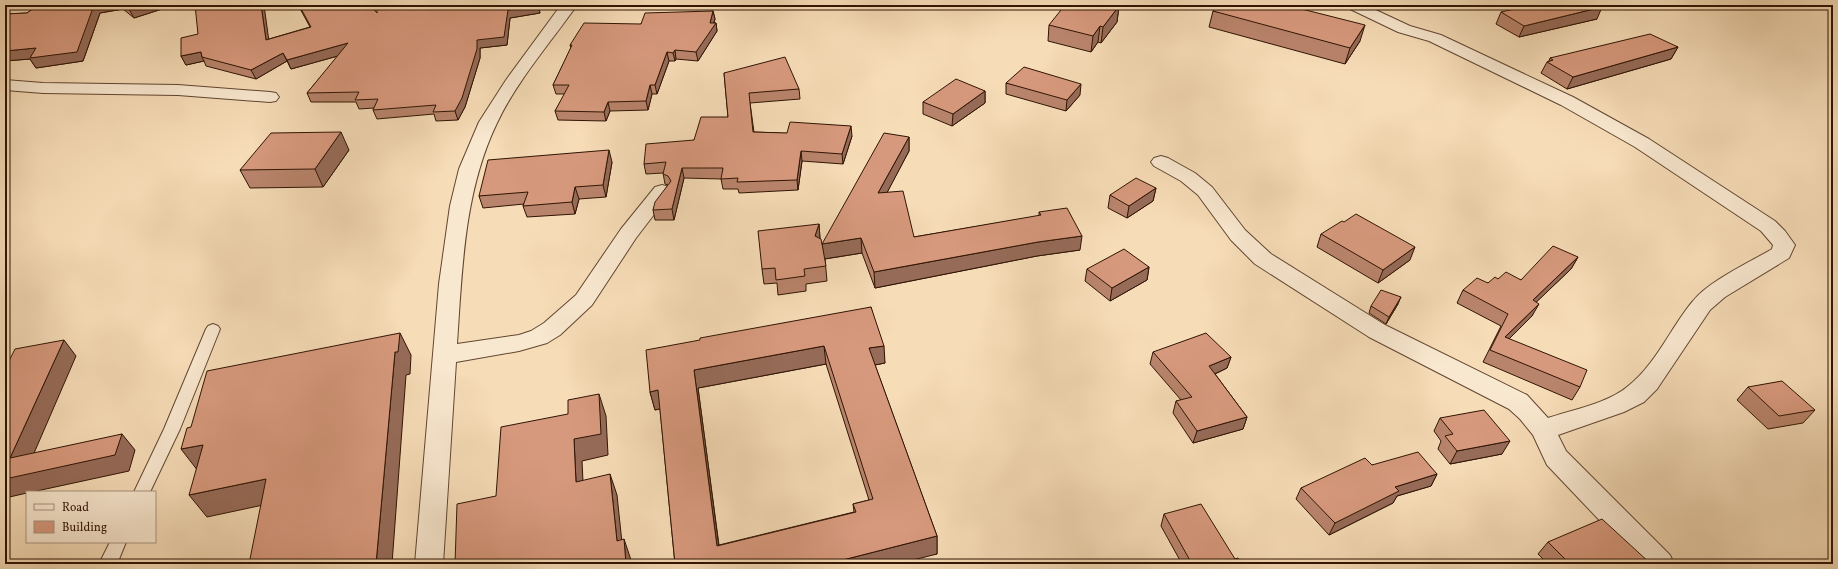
<svg xmlns="http://www.w3.org/2000/svg" width="1838" height="569" font-family="Vollkorn,serif">
	<rect width="100%" height="100%" fill="#f6dcb7"/>
	<filter id="stains"><feTurbulence type="fractalNoise" baseFrequency=".005" numOctaves="4"/><feColorMatrix values="0 0 0 0 .2 0 0 0 0 .09 0 0 0 0 .02 0 0 0 .5 -.17"/></filter>
	<radialGradient id="worn" r=".72"><stop offset=".6" stop-color="#630" stop-opacity="0"/><stop offset="1" stop-color="#630" stop-opacity=".3"/></radialGradient>
	<g fill="none" stroke-linecap="round" stroke-linejoin="round">
		<defs>
			<path id="lane" d="M 213,324 L 218,326 L 220,329 L 180,429 L 150,492 L 134,492 L 164,429 L 206,329 L 208,326 Z
				M 110,542 L 126,542 L 117,564 L 99,564 Z"/>
			<path id="street" d="M 561,5 L 577,5 C 551,42 516,82 497,123 C 464,191 462,270 457,344 L 519,335 L 531,331 L 544,323 L 576,295 L 621,229 L 655,187 L 662,185 L 669,187 L 672,191 L 636,238 L 592,305 L 560,335 L 547,343 L 519,351 L 456,362 L 443,564 L 415,564 L 439,284 L 450,206 L 459,169 L 479,122 L 506,80 Z
				M 1345,5 L 1365,5 L 1410,26 L 1441,35 L 1573,97 L 1649,139 L 1775,221 L 1785,231 L 1795,245 L 1789,258 L 1725,297 L 1710,310 L 1657,389 L 1644,402 L 1624,412 L 1558,435 L 1566,451 L 1670,555 L 1674,564 L 1641,564 L 1547,465 L 1533,435 L 1520,419 L 1509,409 L 1369,337 L 1255,264 L 1231,240 L 1198,195 L 1181,181 L 1154,166 L 1151,162 L 1154,158 L 1161,156 L 1168,158 L 1195,173 L 1212,187 L 1245,230 L 1271,254 L 1385,325 L 1527,395 L 1548,418 C 1572,410 1608,403 1627,387 C 1655,366 1671,327 1693,301 C 1709,281 1750,262 1772,249 L 1773,245 L 1761,231 L 1635,147 L 1561,105 L 1429,41 L 1398,32 L 1348,8 Z
				M 5,80 L 43,83 L 178,85 L 270,92 L 276,93 L 279,97 L 276,101 L 270,102 L 178,95 L 43,93 L 5,90 Z"/>
		</defs>
		<use href="#lane" stroke="#614630" stroke-width="2"/>
		<use href="#street" stroke="#614630" stroke-width="2"/>
		<use href="#lane" fill="#f9e8d0" fill-rule="evenodd"/>
		<use href="#street" fill="#f9e8d0" fill-rule="evenodd"/>
	</g>
	<path fill="#b9846c" stroke="#2f1403" fill-rule="evenodd" d="M 38,5 L 164,5 L 165,8 L 134,18 L 123,9 L 100,13 L 83,61 L 36,68 L 30,59 L 5,61 L 5,14 L 27,13 Z
		M 298,5 L 370,5 L 377,13 L 538,5 L 540,13 L 510,18 L 507,45 L 480,48 L 480,58 L 465,107 L 458,120 L 436,121 L 434,114 L 377,119 L 373,110 L 374,108 L 359,109 L 356,102 L 311,102 L 307,93 L 338,56 L 291,69 L 287,61 L 256,79 L 206,66 L 204,61 L 186,65 L 181,56 L 269,39 L 310,27 Z
		M 1119,6 L 1117,22 L 1101,43 L 1098,42 L 1091,52 L 1048,41 L 1049,25 Z
		M 713,11 L 715,19 L 714,23 L 716,23 L 717,31 L 698,61 L 676,59 L 675,61 L 669,61 L 657,94 L 652,94 L 648,110 L 610,111 L 606,121 L 558,120 L 555,111 L 565,94 L 556,94 L 553,85 L 571,48 L 570,45 L 641,24 Z
		M 1213,11 L 1360,41 L 1345,64 L 1209,27 Z
		M 1501,12 L 1597,19 L 1519,37 L 1496,24 Z
		M 1678,47 L 1671,59 L 1567,89 L 1541,73 L 1547,62 L 1549,61 L 1550,58 Z
		M 724,73 L 799,89 L 800,99 L 750,103 L 754,132 L 852,136 L 843,164 L 802,161 L 798,190 L 739,193 L 738,189 L 723,189 L 721,179 L 684,178 L 674,220 L 655,220 L 653,210 L 668,185 L 665,184 L 663,173 L 646,174 L 644,164 L 694,140 L 728,117 Z
		M 1006,83 L 1080,95 L 1066,111 L 1006,94 Z
		M 985,91 L 985,103 L 952,126 L 923,114 L 923,102 Z
		M 909,137 L 909,151 L 887,192 L 914,237 L 1039,216 L 1039,212 L 1080,250 L 1037,256 L 875,288 L 862,253 L 825,259 L 827,281 L 806,284 L 806,291 L 778,295 L 777,283 L 764,284 L 762,269 L 819,224 L 820,239 L 822,244 Z
		M 349,150 L 323,187 L 250,188 L 240,170 Z
		M 612,162 L 606,197 L 579,199 L 575,214 L 527,217 L 523,206 L 524,204 L 483,208 L 479,196 Z
		M 1156,188 L 1153,201 L 1127,218 L 1108,208 L 1110,195 Z
		M 1321,234 L 1410,260 L 1378,283 L 1317,247 Z
		M 1578,257 L 1571,269 L 1536,302 L 1532,316 L 1509,339 L 1580,387 L 1572,400 L 1483,362 L 1501,326 L 1457,303 L 1463,290 L 1488,283 L 1498,279 L 1521,280 Z
		M 1149,267 L 1147,280 L 1110,301 L 1085,281 L 1087,269 Z
		M 1398,304 L 1386,324 L 1369,313 L 1371,306 Z
		M 871,307 L 885,363 L 875,365 L 937,536 L 937,554 L 675,564 L 660,409 L 655,410 L 650,392 ZM 826,364 L 869,500 L 853,504 L 854,512 L 719,545 L 698,388 Z
		M 1153,352 L 1231,357 L 1227,368 L 1215,374 L 1247,417 L 1243,429 L 1193,443 L 1173,413 L 1176,401 L 1181,400 L 1150,364 Z
		M 1748,387 L 1815,410 L 1803,423 L 1768,429 L 1737,400 Z
		M 1440,418 L 1502,454 L 1450,464 L 1438,449 L 1441,441 L 1434,431 Z
		M 1372,465 L 1437,474 L 1431,486 L 1397,496 L 1393,503 L 1329,535 L 1296,499 L 1301,488 Z
		M 1164,514 L 1235,559 L 1242,564 L 1182,564 L 1161,526 Z
		M 1548,542 L 1651,564 L 1548,564 L 1538,554 Z"/>
	<path fill="#966b58" stroke="#2f1403" d="M 94,5 L 121,5 L 123,9 L 100,13 L 83,61 L 36,68 L 30,59 L 5,61 L 5,51 L 36,48 Z
		M 141,5 L 164,5 L 165,8 L 134,18 L 129,9 Z
		M 261,5 L 264,5 L 270,49 L 266,40 Z
		M 538,5 L 540,13 L 510,18 L 507,45 L 480,48 L 480,58 L 465,107 L 458,120 L 455,111 L 477,40 L 508,10 Z
		M 1119,6 L 1117,22 L 1101,43 L 1103,27 Z
		M 1602,7 L 1597,19 L 1519,37 L 1524,26 Z
		M 713,11 L 715,19 L 712,28 L 716,23 L 717,31 L 698,61 L 696,52 L 710,23 Z
		M 1365,25 L 1360,41 L 1345,64 L 1350,48 Z
		M 1100,26 L 1098,42 L 1091,52 L 1093,36 Z
		M 348,43 L 352,52 L 291,69 L 287,60 Z
		M 1678,47 L 1671,59 L 1567,89 L 1573,77 Z
		M 675,50 L 676,59 L 675,61 L 673,53 Z
		M 201,52 L 202,57 L 204,61 L 186,65 L 181,56 Z
		M 667,52 L 669,61 L 657,94 L 655,85 Z
		M 283,53 L 287,61 L 256,79 L 251,70 Z
		M 1081,84 L 1080,95 L 1066,111 L 1067,100 Z
		M 650,85 L 652,94 L 648,110 L 646,101 Z
		M 985,91 L 985,103 L 952,126 L 953,114 Z
		M 608,102 L 610,111 L 606,121 L 604,112 Z
		M 851,126 L 852,136 L 843,164 L 842,154 Z
		M 341,132 L 349,150 L 323,187 L 315,169 Z
		M 909,137 L 909,151 L 879,208 L 878,193 Z
		M 609,150 L 612,162 L 606,197 L 603,185 Z
		M 801,151 L 802,161 L 798,190 L 797,180 Z
		M 682,168 L 684,178 L 674,220 L 672,209 Z
		M 575,187 L 579,199 L 575,214 L 572,202 Z
		M 1156,188 L 1153,201 L 1127,218 L 1129,206 Z
		M 819,224 L 820,239 L 815,236 Z
		M 1082,236 L 1080,250 L 1037,256 L 875,288 L 874,272 L 1038,242 Z
		M 861,238 L 862,253 L 824,259 L 822,244 Z
		M 1415,247 L 1410,260 L 1378,283 L 1383,270 Z
		M 1578,257 L 1571,269 L 1526,312 L 1533,300 Z
		M 1149,267 L 1147,280 L 1110,301 L 1112,288 Z
		M 1401,297 L 1398,304 L 1386,324 L 1389,317 Z
		M 1539,304 L 1532,316 L 1499,349 L 1505,337 Z
		M 400,333 L 411,355 L 410,374 L 406,375 L 392,564 L 376,564 L 395,352 Z
		M 64,340 L 76,356 L 25,474 L 10,458 Z
		M 824,346 L 826,364 L 698,388 L 721,563 L 717,546 L 694,370 Z
		M 884,346 L 885,363 L 870,366 L 869,348 Z
		M 1231,357 L 1227,368 L 1206,378 L 1209,366 Z
		M 658,390 L 663,408 L 655,410 L 650,392 Z
		M 599,394 L 606,416 L 608,455 L 582,461 L 584,503 L 576,482 L 574,439 Z
		M 1247,417 L 1243,429 L 1193,443 L 1197,431 Z
		M 122,434 L 135,450 L 129,471 L 32,492 L 27,492 L 27,493 L 5,498 L 5,479 Z
		M 1510,441 L 1502,454 L 1450,464 L 1457,451 Z
		M 203,445 L 198,471 L 181,449 Z
		M 610,474 L 617,495 L 624,562 L 617,541 Z
		M 1437,474 L 1431,486 L 1397,496 L 1393,503 L 1329,535 L 1335,523 L 1395,487 Z
		M 266,479 L 282,501 L 207,517 L 189,495 Z
		M 937,536 L 937,554 L 897,564 L 827,564 Z
		M 624,539 L 631,560 L 631,564 L 626,564 Z"/>
	<path fill="#d7997d" stroke="#2f1403" fill-rule="evenodd" d="M 38,5 L 94,5 L 77,52 L 30,58 L 36,48 L 5,51 L 5,14 L 27,13 Z
		M 124,5 L 141,5 L 129,9 Z
		M 195,5 L 261,5 L 266,40 L 311,27 L 299,5 L 370,5 L 377,13 L 377,5 L 537,5 L 508,10 L 504,37 L 477,40 L 477,49 L 462,98 L 455,111 L 433,112 L 436,105 L 373,110 L 378,99 L 355,100 L 359,92 L 307,93 L 348,43 L 287,60 L 283,53 L 251,70 L 202,57 L 201,52 L 181,56 L 181,38 L 198,34 Z
		M 1065,5 L 1113,5 L 1119,6 L 1103,27 L 1100,26 L 1093,36 L 1049,25 Z
		M 1219,5 L 1286,5 L 1365,25 L 1350,48 L 1213,11 Z
		M 1532,5 L 1597,5 L 1602,7 L 1524,26 L 1501,12 Z
		M 713,11 L 710,23 L 716,23 L 696,52 L 675,50 L 673,53 L 667,52 L 655,85 L 650,85 L 646,101 L 608,102 L 604,112 L 555,111 L 569,85 L 553,85 L 572,45 L 570,45 L 584,23 L 641,24 L 645,13 Z
		M 1650,34 L 1678,47 L 1573,77 L 1547,62 L 1553,60 L 1550,58 Z
		M 785,57 L 799,89 L 749,93 L 753,132 L 787,133 L 790,122 L 851,126 L 842,154 L 801,151 L 797,180 L 737,182 L 738,178 L 721,179 L 723,168 L 682,168 L 672,209 L 653,210 L 655,202 L 671,181 L 668,176 L 663,174 L 666,162 L 644,164 L 646,144 L 694,140 L 701,117 L 728,117 L 724,73 Z
		M 1024,67 L 1081,84 L 1067,100 L 1006,83 Z
		M 956,79 L 985,91 L 953,114 L 923,102 Z
		M 341,132 L 315,169 L 240,170 L 271,133 Z
		M 884,133 L 909,137 L 878,193 L 903,191 L 914,237 L 1041,215 L 1039,212 L 1067,208 L 1082,236 L 1038,242 L 874,272 L 861,238 L 822,244 L 826,266 L 804,269 L 805,276 L 776,280 L 775,268 L 762,269 L 758,231 L 819,224 L 815,236 L 821,239 L 822,244 Z
		M 609,150 L 603,185 L 575,187 L 572,202 L 523,206 L 528,192 L 479,196 L 488,160 Z
		M 1136,178 L 1156,188 L 1129,206 L 1110,195 Z
		M 1356,214 L 1415,247 L 1383,270 L 1321,234 L 1342,221 L 1344,222 Z
		M 1553,246 L 1578,257 L 1533,300 L 1539,304 L 1505,337 L 1587,370 L 1580,387 L 1490,350 L 1508,314 L 1463,290 L 1477,278 L 1488,283 L 1495,277 L 1498,279 L 1506,272 L 1521,280 Z
		M 1124,249 L 1149,267 L 1112,288 L 1087,269 Z
		M 1381,290 L 1401,297 L 1389,317 L 1371,306 Z
		M 871,307 L 884,346 L 869,348 L 937,536 L 827,564 L 675,564 L 658,390 L 650,392 L 646,350 L 700,340 L 700,338 ZM 824,346 L 873,499 L 853,504 L 856,512 L 717,546 L 694,370 Z
		M 400,333 L 398,352 L 395,352 L 376,564 L 249,564 L 266,479 L 189,495 L 203,445 L 181,449 L 187,428 L 191,427 L 207,371 Z
		M 1206,333 L 1231,357 L 1209,366 L 1247,417 L 1197,431 L 1176,401 L 1192,397 L 1153,352 Z
		M 64,340 L 10,458 L 122,434 L 115,455 L 5,479 L 5,369 L 15,349 Z
		M 1782,381 L 1815,410 L 1779,416 L 1748,387 Z
		M 599,394 L 601,434 L 574,439 L 576,482 L 610,474 L 617,541 L 624,539 L 626,564 L 455,564 L 457,504 L 496,496 L 501,427 L 568,414 L 568,400 Z
		M 1484,410 L 1510,441 L 1457,451 L 1445,436 L 1453,434 L 1440,418 Z
		M 1418,452 L 1437,474 L 1395,487 L 1399,491 L 1335,523 L 1301,488 L 1365,458 L 1372,465 Z
		M 1201,504 L 1235,559 L 1238,558 L 1242,564 L 1192,564 L 1164,514 Z
		M 1602,519 L 1651,564 L 1570,564 L 1548,542 Z"/>
	<rect width="1838" height="569" fill="none" stroke="#f6dcb7" stroke-width="20"/>
	<rect x="6" y="6" width="1826" height="557" fill="none" stroke="#2f1403" stroke-width="2"/>
	<rect x="10" y="10" width="1818" height="549" fill="none" stroke="#2f1403"/>
	<rect x="26" y="491" width="130" height="52" fill="#f9e8d0" stroke="#a8937e"/>
	<rect x="34" y="504" width="20" height="6" fill="#f9e8d0" stroke="#a8937e"/>
	<text x="62" y="511" font-size="12" fill="#2f1403">Road</text>
	<rect x="34" y="521" width="20" height="12" fill="#d7997d" stroke="#a8937e"/>
	<text x="62" y="531" font-size="12" fill="#2f1403">Building</text>
	<rect width="100%" height="100%" filter="url(#stains)"/>
	<rect width="100%" height="100%" fill="url(#worn)"/>
</svg>
